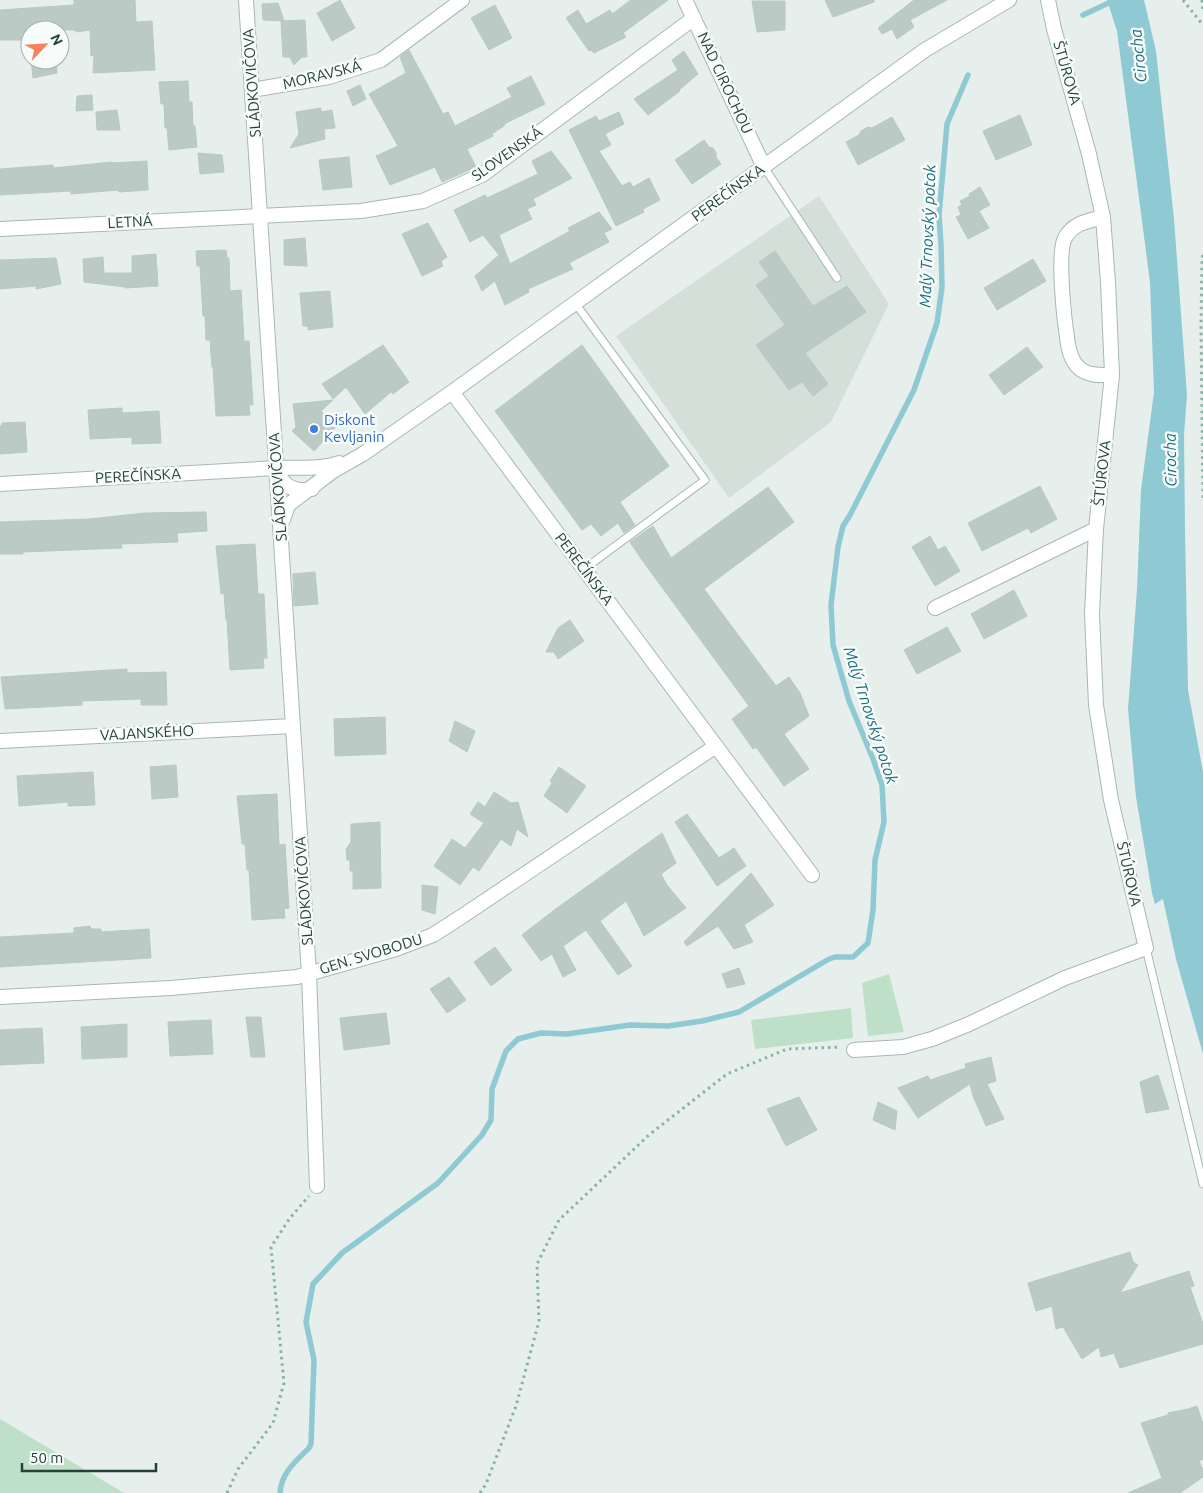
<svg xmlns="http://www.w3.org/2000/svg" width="1203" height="1493" font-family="Ubuntu,sans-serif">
	<rect width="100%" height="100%" fill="#e6efeb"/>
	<path fill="#d4dfda" d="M 819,196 L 889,304 L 831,422 L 729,498 L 616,336 Z"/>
	<path fill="#bfe0c8" d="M 889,974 L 904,1032 L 868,1036 L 862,983 Z
		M 851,1008 L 853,1038 L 755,1049 L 751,1020 Z
		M 0,1419 L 124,1493 L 0,1493 Z"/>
	<path fill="#8ec9d4" d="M 1107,0 L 1144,0 L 1156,51 L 1174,219 L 1187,395 L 1184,435 L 1185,531 L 1188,690 L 1203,772 L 1203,1054 L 1176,959 L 1163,899 L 1155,904 L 1152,893 L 1136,797 L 1128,709 L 1137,590 L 1141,490 L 1154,392 L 1150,282 L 1117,31 Z"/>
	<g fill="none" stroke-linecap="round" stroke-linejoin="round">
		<path stroke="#8ec9d4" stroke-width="5.5" d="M 1083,15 L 1115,0
			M 280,1493 C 281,1473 296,1461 309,1448 L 311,1444 L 314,1360 L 306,1322 L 313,1284 L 342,1253 L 438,1183 L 482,1135 L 491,1120 L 492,1089 L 506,1051 L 518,1039 L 541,1033 L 567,1034 L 630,1025 L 668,1026 L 702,1021 L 739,1012 L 829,959 L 835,957 L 853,957 L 868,943 L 873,910 L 875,860 L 884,822 L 882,785 L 873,759 L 849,701 L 833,645 L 831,605 L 838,547 L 843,526 L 850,515 L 914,390 L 937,323 L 942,287 L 941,245 L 939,215 L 947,124 L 968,75"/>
	</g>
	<path fill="#bbcac4" stroke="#b8c9c2" d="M 74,0 L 135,0 L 136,22 L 152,21 L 155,70 L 93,73 L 94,55 L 91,56 L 90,30 L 76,32 L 76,30 L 30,30 L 30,40 L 0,40 L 0,10 L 74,5 Z
		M 340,0 L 355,28 L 332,41 L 317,13 Z
		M 631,0 L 668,0 L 623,33 L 626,37 L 594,53 L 591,50 L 589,51 L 566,18 L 578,10 L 586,24 L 610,10 L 612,14 Z
		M 825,0 L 874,0 L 874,2 L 833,17 Z
		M 914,0 L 947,0 L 910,20 L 914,27 L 897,39 L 892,29 L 882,34 L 878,28 Z
		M 752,1 L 785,1 L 785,30 L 757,32 Z
		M 278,3 L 284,21 L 263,20 L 262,4 Z
		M 495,5 L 512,38 L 489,50 L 471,18 Z
		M 305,20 L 307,57 L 302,57 L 294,65 L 290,57 L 283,57 L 281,21 Z
		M 409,50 L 443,114 L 448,112 L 455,126 L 512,97 L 507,88 L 531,76 L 545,104 L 504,124 L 505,125 L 492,134 L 493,136 L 467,149 L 476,167 L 442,182 L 435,167 L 390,185 L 376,156 L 398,146 L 369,94 L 406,73 L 400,57 Z
		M 684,51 L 698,74 L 679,90 L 680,91 L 648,115 L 634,99 L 678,70 L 672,60 Z
		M 31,60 L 56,60 L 57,73 L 33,78 Z
		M 188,81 L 189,102 L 192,102 L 193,126 L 195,126 L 197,147 L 169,150 L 167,128 L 165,128 L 164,104 L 161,104 L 159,82 Z
		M 360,85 L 366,99 L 353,106 L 347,91 Z
		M 92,95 L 93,110 L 76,111 L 77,96 Z
		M 321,108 L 321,112 L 332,110 L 335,128 L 324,129 L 325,139 L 290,148 L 299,134 L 296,112 Z
		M 117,110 L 120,130 L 97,130 L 96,112 Z
		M 619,112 L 624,124 L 605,134 L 611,145 L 599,151 L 622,186 L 630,182 L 633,187 L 649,178 L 660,200 L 643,209 L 644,212 L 616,226 L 569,130 L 596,116 L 599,121 Z
		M 1020,115 L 1032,145 L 996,160 L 983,131 Z
		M 892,117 L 905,140 L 858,165 L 846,142 L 859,135 L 861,131 L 868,127 L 872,128 Z
		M 704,140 L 709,147 L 713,148 L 716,153 L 716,157 L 721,164 L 692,184 L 675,160 Z
		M 551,151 L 572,178 L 533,199 L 536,205 L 527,209 L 532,219 L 499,235 L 510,264 L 570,231 L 568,228 L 599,212 L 612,229 L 604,233 L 609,242 L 569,263 L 573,269 L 528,289 L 529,292 L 505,305 L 495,281 L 482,291 L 475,276 L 499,255 L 483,235 L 470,242 L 454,210 L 485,195 L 487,198 L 538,174 L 532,161 Z
		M 198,153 L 222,155 L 224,172 L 200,174 Z
		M 349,157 L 352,187 L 323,190 L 319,160 Z
		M 147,161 L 148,190 L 119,192 L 118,190 L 71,194 L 71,191 L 0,195 L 0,169 L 53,165 L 53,168 L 112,162 L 112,163 Z
		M 980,187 L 990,205 L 979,211 L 989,228 L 968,239 L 956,217 L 961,215 L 958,207 L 962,205 L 960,201 L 970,196 L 969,194 Z
		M 428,223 L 447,257 L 441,261 L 443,266 L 422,276 L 402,234 Z
		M 305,238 L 307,266 L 284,265 L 284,240 Z
		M 226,250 L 227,258 L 229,258 L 230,291 L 241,290 L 244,341 L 249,341 L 253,405 L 249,405 L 250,415 L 216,416 L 213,367 L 212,367 L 210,340 L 206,340 L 205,316 L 203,316 L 200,266 L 197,266 L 196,251 Z
		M 775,251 L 813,306 L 847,286 L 866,312 L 805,353 L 828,384 L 813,396 L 802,382 L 789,390 L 756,345 L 785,325 L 756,285 L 769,276 L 759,262 Z
		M 156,254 L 158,286 L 125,288 L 125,287 L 84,282 L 83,259 L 103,257 L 104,273 L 132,273 L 132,256 Z
		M 56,258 L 61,284 L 36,289 L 36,286 L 0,289 L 0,260 Z
		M 1033,259 L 1046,281 L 997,310 L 984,288 Z
		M 330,291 L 333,327 L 308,330 L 308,326 L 303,326 L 300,293 Z
		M 383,345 L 409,382 L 393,394 L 391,392 L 365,414 L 346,387 L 333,399 L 322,384 Z
		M 582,345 L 669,466 L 620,502 L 635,525 L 624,533 L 618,523 L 601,536 L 591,524 L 582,530 L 495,411 Z
		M 1027,347 L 1043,367 L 1004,395 L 989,375 Z
		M 333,400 L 321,411 L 337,426 L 314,451 L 292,431 L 296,427 L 293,404 Z
		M 122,408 L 122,413 L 159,411 L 161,443 L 132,444 L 132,437 L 90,439 L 88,410 Z
		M 25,422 L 27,452 L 0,454 L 0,426 L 2,426 L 2,423 Z
		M 1040,486 L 1057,519 L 1031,533 L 1028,528 L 982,551 L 968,523 Z
		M 768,487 L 794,522 L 704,589 L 776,686 L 789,677 L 800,693 L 809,716 L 784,734 L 809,769 L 784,786 L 756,747 L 753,749 L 732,719 L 749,706 L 642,560 L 630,542 L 653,526 L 671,558 Z
		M 206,512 L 207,531 L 177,533 L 178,542 L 121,544 L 122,548 L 23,552 L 23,554 L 0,554 L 0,522 L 89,519 L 145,513 Z
		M 930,536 L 938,550 L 945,546 L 960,571 L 935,586 L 912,547 Z
		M 255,544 L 258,594 L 264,594 L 267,658 L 263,658 L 264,668 L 230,670 L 227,620 L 226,620 L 224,593 L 221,594 L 216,546 Z
		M 315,572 L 318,604 L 294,606 L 293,574 Z
		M 1014,590 L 1027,616 L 984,639 L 971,614 Z
		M 570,620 L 584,641 L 558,659 L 554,652 L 546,652 L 558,628 Z
		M 947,627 L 961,651 L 917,674 L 904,650 Z
		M 127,669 L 127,673 L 166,672 L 167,705 L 141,705 L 141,699 L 82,701 L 82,705 L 5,709 L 1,677 Z
		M 385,717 L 386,754 L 335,756 L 334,719 Z
		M 455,721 L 475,731 L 467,752 L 449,741 Z
		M 176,765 L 178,797 L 152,799 L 150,767 Z
		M 559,767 L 586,786 L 567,813 L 544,796 L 552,783 L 550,781 Z
		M 93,772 L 95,805 L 68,806 L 68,802 L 19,806 L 17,776 Z
		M 494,792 L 511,803 L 518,802 L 528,837 L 517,829 L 511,846 L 501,839 L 479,871 L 473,867 L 460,885 L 434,866 L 452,839 L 465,848 L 484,823 L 470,814 L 478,802 L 485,807 Z
		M 277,794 L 279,845 L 285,844 L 289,908 L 284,909 L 285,918 L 252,920 L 249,870 L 247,870 L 245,844 L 242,844 L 237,796 Z
		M 687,814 L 719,858 L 734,848 L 746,866 L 717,886 L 675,822 Z
		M 380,822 L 381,888 L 353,889 L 353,871 L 350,871 L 350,860 L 347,860 L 346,849 L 351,842 L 351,824 Z
		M 662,833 L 676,863 L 661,874 L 667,885 L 686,908 L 644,936 L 626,901 L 600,921 L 632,966 L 618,975 L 586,930 L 563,946 L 576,970 L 563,977 L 552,954 L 541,961 L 522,935 L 557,908 Z
		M 751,873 L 774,905 L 744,925 L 753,942 L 734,949 L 718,926 L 687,946 L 684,942 Z
		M 422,885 L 438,887 L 435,914 L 422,910 Z
		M 90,926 L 91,929 L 101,929 L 101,932 L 149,929 L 151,958 L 0,967 L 0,937 L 74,933 L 74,928 Z
		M 495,947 L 512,970 L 491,986 L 474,962 Z
		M 739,968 L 745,984 L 727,988 L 722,974 Z
		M 449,977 L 466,1000 L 447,1013 L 430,989 Z
		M 386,1013 L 390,1044 L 344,1050 L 340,1018 Z
		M 246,1017 L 261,1017 L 265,1057 L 251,1057 Z
		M 211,1020 L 213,1054 L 170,1056 L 168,1022 Z
		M 127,1024 L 127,1057 L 82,1059 L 81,1027 Z
		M 42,1028 L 44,1063 L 0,1065 L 0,1030 Z
		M 991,1057 L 996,1081 L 987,1084 L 1004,1119 L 986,1126 L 973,1096 L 970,1084 L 918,1118 L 898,1088 L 928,1076 L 930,1080 L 966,1068 L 965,1064 Z
		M 1158,1075 L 1169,1109 L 1146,1113 L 1140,1082 Z
		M 799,1097 L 817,1130 L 786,1146 L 767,1109 Z
		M 878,1102 L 897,1111 L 895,1130 L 873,1120 Z
		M 1130,1252 L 1133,1262 L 1138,1265 L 1120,1293 L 1189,1271 L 1194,1286 L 1190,1287 L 1203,1324 L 1203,1344 L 1120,1368 L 1114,1353 L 1101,1357 L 1099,1347 L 1082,1359 L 1063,1327 L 1056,1329 L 1052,1306 L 1036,1311 L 1028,1283 Z
		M 1197,1406 L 1203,1424 L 1203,1459 L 1199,1461 L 1203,1470 L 1203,1477 L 1180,1493 L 1128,1493 L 1162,1478 L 1141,1423 L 1168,1415 L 1168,1413 L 1188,1409 Z"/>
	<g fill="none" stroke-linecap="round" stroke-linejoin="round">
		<defs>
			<path id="service" d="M 764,167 L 837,278
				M 575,303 L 705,480 L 584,569
				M 1146,948 L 1203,1184"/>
			<path id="minor" d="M 246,0 L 309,974 L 317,1186
				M 685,0 L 764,167
				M 252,90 L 329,77 L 381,60 L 462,0
				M 1103,217 C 1088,221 1073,223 1065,238 C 1057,252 1064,318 1067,337 C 1068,347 1071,361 1079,368 C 1088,376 1101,375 1112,375
				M 0,229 L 361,211 L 423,201 L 482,175 L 694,18
				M 452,392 L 812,875
				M 278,471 C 280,474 281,480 284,482 C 290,490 303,491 312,489
				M 0,484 L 277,468 C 298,467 319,470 339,463
				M 283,520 L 288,505 L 333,471 L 363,454 L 452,392 L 925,50 L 1009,0
				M 935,608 L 1096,529
				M 0,741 L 293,726
				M 0,997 L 171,988 L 297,977 L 396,949 L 433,935 L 464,915 L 716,746
				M 854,1050 L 903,1047 L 932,1039 L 969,1024 L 1065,978 L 1146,948 L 1111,800 L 1096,705 L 1092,614 L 1096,529 L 1112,375 L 1108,282 L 1103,217 L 1089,154 L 1054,29 L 1048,0"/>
		</defs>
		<use href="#service" stroke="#a8b8b2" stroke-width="9"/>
		<use href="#minor" stroke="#a8b8b2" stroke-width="16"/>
		<path stroke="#86b3a5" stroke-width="3" stroke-dasharray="2.5 4" stroke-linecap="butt" d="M 1183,0 L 1203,25
			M 1202,0 L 1203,11
			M 1203,255 L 1202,258 L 1201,327 L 1203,500
			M 227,1493 L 238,1469 L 273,1423 L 284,1383 L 271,1247 L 290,1218 L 309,1196
			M 480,1493 L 486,1484 L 516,1406 L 539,1321 L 537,1264 L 559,1220 L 650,1134 L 727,1074 L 787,1049 L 841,1047"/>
		<use href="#service" stroke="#fff" stroke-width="7"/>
		<use href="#minor" stroke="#fff" stroke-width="14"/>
	</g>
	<circle fill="#3f7fe0" stroke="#f7fbf9" stroke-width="2" cx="314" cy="429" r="5"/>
	<g text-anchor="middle" stroke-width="5" stroke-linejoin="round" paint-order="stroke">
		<g font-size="15" fill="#24423a" stroke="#f7fbf9">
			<text transform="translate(1067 73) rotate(74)" y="5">ŠTÚROVA</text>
			<text transform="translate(322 75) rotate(-14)" y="5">MORAVSKÁ</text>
			<text transform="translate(252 83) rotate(-94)" y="5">SLÁDKOVIČOVA</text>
			<text transform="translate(725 83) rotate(65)" y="5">NAD CIROCHOU</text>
			<text transform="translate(507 154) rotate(-35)" y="5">SLOVENSKÁ</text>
			<text transform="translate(728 193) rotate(-36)" y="5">PEREČÍNSKA</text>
			<text transform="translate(130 222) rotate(-3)" y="5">LETNÁ</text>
			<text transform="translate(1102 473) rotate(-84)" y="5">ŠTÚROVA</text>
			<text transform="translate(138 476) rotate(-3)" y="5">PEREČÍNSKA</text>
			<text transform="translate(278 487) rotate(-94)" y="5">SLÁDKOVIČOVA</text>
			<text transform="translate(584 569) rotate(53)" y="5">PEREČÍNSKA</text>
			<text transform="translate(147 733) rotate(-3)" y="5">VAJANSKÉHO</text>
			<text transform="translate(1129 874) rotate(77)" y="5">ŠTÚROVA</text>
			<text transform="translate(304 891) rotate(-94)" y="5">SLÁDKOVIČOVA</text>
			<text transform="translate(371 954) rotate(-17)" y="5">GEN. SVOBODU</text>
		</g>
		<g font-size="15" fill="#366cbe" stroke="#f7fbf9" text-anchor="start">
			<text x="324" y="425">Diskont<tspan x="324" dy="17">Kevljanin</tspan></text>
		</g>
		<g font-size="16" font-style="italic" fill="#1c6f80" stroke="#f7fbf9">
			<text transform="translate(1138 56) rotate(-96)" y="6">Cirocha</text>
			<text transform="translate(927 236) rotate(-88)" y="6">Malý Trnovský potok</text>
			<text transform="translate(1170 460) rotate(-91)" y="6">Cirocha</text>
			<text transform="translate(871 715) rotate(72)" y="6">Malý Trnovský potok</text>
		</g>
	</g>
	<g transform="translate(45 45) rotate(65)"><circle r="24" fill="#f7fbf9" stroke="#a3b1ad"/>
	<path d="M0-4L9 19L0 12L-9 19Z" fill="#f4845f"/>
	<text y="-8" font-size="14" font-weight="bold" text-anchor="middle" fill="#24423a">N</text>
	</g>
	<path d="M22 1463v8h134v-8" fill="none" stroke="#24423a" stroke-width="2.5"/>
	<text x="30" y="1463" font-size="15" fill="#24423a" stroke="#f7fbf9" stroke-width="4" paint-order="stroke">50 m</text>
</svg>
